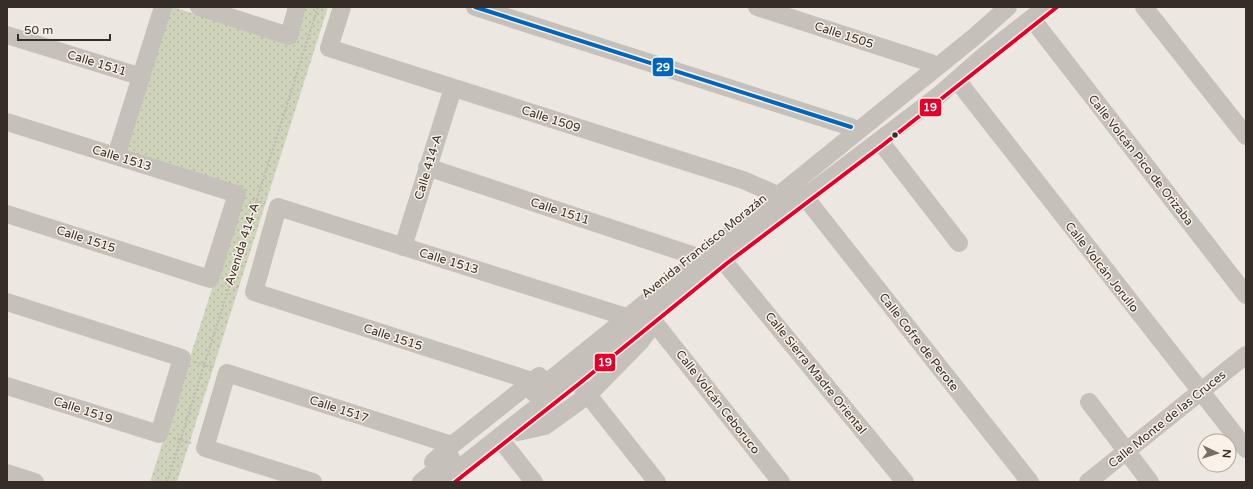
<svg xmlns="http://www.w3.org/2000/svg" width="1253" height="489" font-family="'Varela Round',sans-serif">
	<defs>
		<pattern id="park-dots" width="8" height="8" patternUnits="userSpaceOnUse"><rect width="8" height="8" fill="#ced3ba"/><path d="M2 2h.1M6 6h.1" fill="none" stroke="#b2b5a0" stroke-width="1.8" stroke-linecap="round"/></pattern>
	</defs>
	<rect width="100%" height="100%" fill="#ede7e1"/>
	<path fill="url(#park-dots)" d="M 170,7 L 173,7 L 291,45 L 303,7 L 328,7 L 177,482 L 150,482 L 244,189 L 124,151 Z"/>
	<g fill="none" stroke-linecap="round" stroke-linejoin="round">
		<path stroke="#bfb8b2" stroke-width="2" stroke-dasharray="2 2" stroke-linecap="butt" d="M 252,199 L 265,203
			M 225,283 L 239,288
			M 195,362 L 214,368
			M 174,438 L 191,443
			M 167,482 L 318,7"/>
		<path stroke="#c6c0ba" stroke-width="18" d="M 199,7 L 289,36 L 297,7
			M 342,7 L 329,48 L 743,180 L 771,192
			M 475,7 L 851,127
			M 757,7 L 931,63
			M 1144,7 L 1246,136
			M 1036,24 L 1246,295
			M 7,35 L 142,77
			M 960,84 L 1246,449
			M 7,122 L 237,194 L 210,279 L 7,214
			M 883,145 L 959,243
			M 116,156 L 163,7
			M 427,167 L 692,255
			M 808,201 L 1030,482
			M 403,247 L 453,88
			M 726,264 L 905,482
			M 7,302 L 182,358 L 159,434 L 7,386
			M 654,322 L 781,482
			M 532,381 L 254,292 L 278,207 L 620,315 L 654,322
			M 581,386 L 657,482
			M 534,393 L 973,38 L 1008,7
			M 1089,402 L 1150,482
			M 518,432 L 545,426 L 588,395 L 641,341 L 654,322
			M 504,444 L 534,482
			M 433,462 L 452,445 L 539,376
			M 7,473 L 35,482
			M 313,482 L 205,448 L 227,373 L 452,445
			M 421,482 L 451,458
			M 442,482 L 646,321 L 661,306 L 938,96 L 986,54 L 1046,7
			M 1088,482 L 1246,355"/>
		<defs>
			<path id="bus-1" d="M 475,7 L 851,127"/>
			<path id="bus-2" d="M 455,482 L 580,383 L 726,264 L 883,145 L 1057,7"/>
		</defs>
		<use href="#bus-1" stroke="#faf2e8" stroke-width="7"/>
		<use href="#bus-2" stroke="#faf2e8" stroke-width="7"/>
		<use href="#bus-1" stroke="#0065bd" stroke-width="4"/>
		<use href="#bus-2" stroke="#e4002b" stroke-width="4"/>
	</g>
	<circle fill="#372d28" stroke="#faf2e8" stroke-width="1.5" cx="895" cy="135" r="3.5"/>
	<g text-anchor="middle" stroke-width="3" stroke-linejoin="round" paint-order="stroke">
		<g font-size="12" fill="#372d28" stroke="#faf2e8">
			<text transform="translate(844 35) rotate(18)" y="4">Calle 1505</text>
			<text transform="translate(97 63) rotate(17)" y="4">Calle 1511</text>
			<text transform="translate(551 119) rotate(18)" y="4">Calle 1509</text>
			<text transform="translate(122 158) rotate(17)" y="4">Calle 1513</text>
			<text transform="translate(1141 160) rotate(52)" y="4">Calle Volcán Pico de Orizaba</text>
			<text transform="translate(428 167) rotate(-73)" y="4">Calle 414-A</text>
			<text transform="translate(560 211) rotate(18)" y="4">Calle 1511</text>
			<text transform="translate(86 239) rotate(18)" y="4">Calle 1515</text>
			<text transform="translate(242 244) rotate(-72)" y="4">Avenida 414-A</text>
			<text transform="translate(704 246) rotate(-39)" y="4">Avenida Francisco Morazán</text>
			<text transform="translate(449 261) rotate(17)" y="4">Calle 1513</text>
			<text transform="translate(1102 267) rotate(52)" y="4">Calle Volcán Jorullo</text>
			<text transform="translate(393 337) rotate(18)" y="4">Calle 1515</text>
			<text transform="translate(919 342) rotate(52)" y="4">Calle Cofre de Perote</text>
			<text transform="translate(816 373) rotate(51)" y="4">Calle Sierra Madre Oriental</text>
			<text transform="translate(718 402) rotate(52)" y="4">Calle Volcán Ceboruco</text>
			<text transform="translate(339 409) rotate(18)" y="4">Calle 1517</text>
			<text transform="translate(83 410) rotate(18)" y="4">Calle 1519</text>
			<text transform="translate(1167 419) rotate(-39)" y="4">Calle Monte de las Cruces</text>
		</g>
	</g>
	<g stroke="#faf2e8" stroke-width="1.5">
		<rect x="652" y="57" width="22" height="20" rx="4" fill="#0065bd"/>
		<rect x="919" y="98" width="23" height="19" rx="4" fill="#e4002b"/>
		<rect x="594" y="353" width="22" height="19" rx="4" fill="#e4002b"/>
	</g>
	<g font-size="11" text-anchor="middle" font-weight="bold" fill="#fff">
		<text x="663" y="71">29</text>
		<text x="930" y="111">19</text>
		<text x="605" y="366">19</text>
	</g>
	<rect width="1253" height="489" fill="none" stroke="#372d28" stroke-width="16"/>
	<g transform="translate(1217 453) rotate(94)"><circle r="19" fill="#faf2e8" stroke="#aca39b"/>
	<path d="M0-3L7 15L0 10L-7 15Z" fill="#776e69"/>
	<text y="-6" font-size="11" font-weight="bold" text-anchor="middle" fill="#372d28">N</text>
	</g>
	<path d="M18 34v6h92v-6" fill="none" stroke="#372d28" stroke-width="2"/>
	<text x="24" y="34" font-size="12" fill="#372d28" stroke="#faf2e8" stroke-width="3" paint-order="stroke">50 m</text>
</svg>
